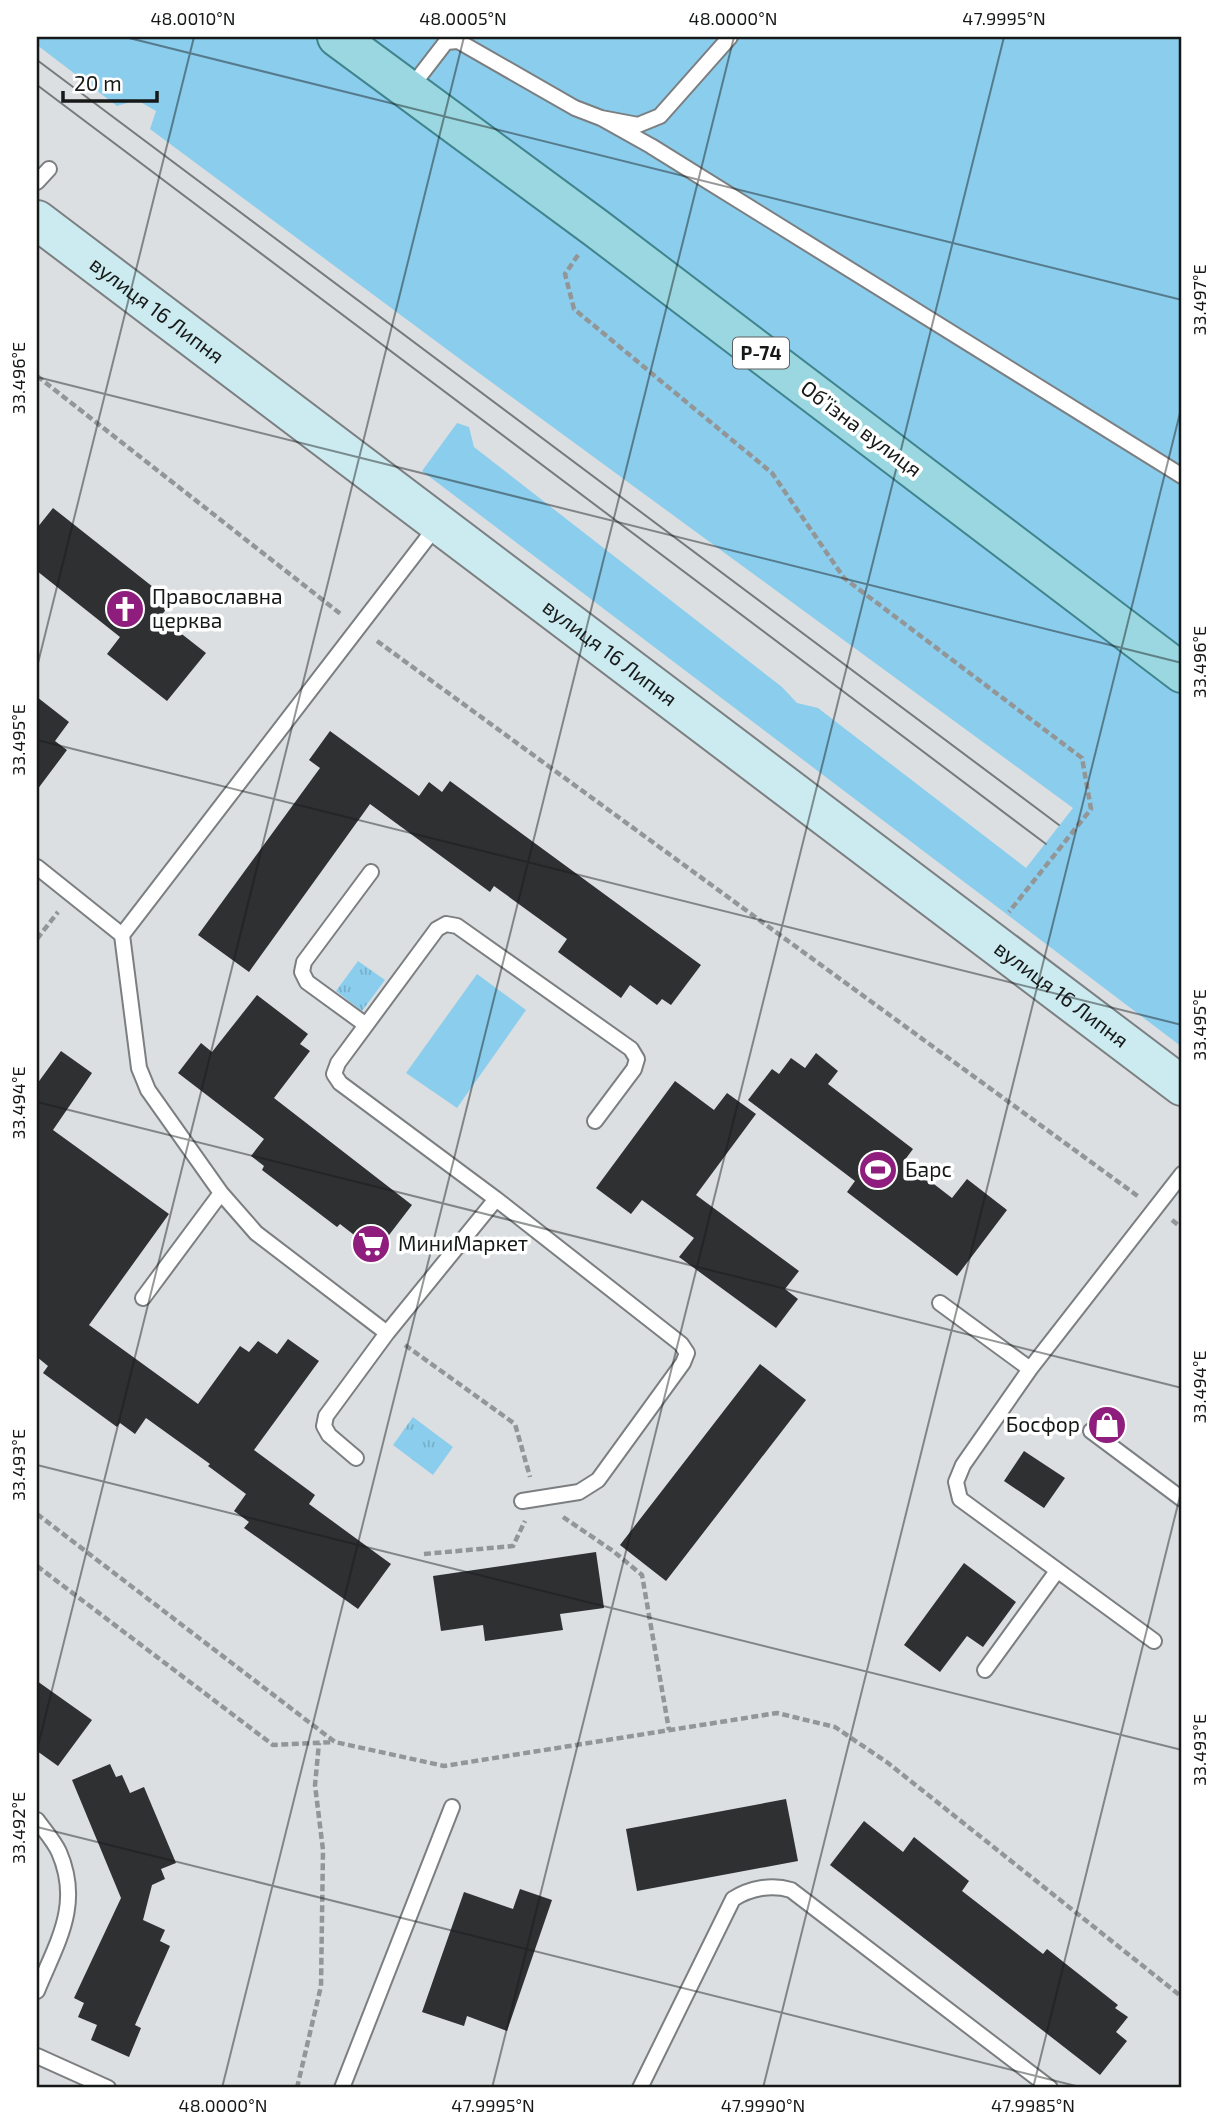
<svg xmlns="http://www.w3.org/2000/svg" width="1219" height="2125" font-family="'Exo 2',sans-serif">
	<defs>
		<pattern id="park-tufts" width="24" height="20" patternUnits="userSpaceOnUse" patternTransform="scale(1.75)"><rect width="24" height="20" fill="#8bcded"/><path d="M3 7l-1-3M5 7V3M7 7l1-3M15 17l-1-3M17 17v-4M19 17l1-3" fill="none" stroke="#77afcb"/></pattern>
	</defs>
	<rect width="100%" height="100%" fill="#dbdfe1"/>
	<path fill="#8bcded" d="M 37,37 L 1182,37 L 1182,1047 L 422,471 L 457,423 L 469,427 L 474,447 L 782,687 L 797,703 L 818,708 L 1026,868 L 1073,808 L 468,365 L 150,129 L 156,111 L 137,100 L 117,106 L 37,45 Z
		M 477,974 L 526,1010 L 457,1108 L 406,1073 Z"/>
	<path fill="url(#park-tufts)" d="M 358,961 L 385,980 L 362,1011 L 336,991 Z
		M 413,1417 L 453,1447 L 433,1475 L 393,1445 Z"/>
	<path fill="#2e3032" d="M 53,508 L 172,602 L 160,617 L 206,653 L 167,701 L 107,654 L 120,637 L 37,571 L 37,528 Z
		M 37,697 L 69,722 L 55,741 L 67,750 L 37,790 Z
		M 330,731 L 419,796 L 429,782 L 442,792 L 450,781 L 701,965 L 671,1005 L 662,999 L 657,1005 L 630,985 L 621,998 L 558,952 L 567,939 L 494,886 L 490,892 L 370,804 L 249,972 L 198,935 L 320,768 L 309,760 Z
		M 257,995 L 308,1034 L 300,1044 L 310,1051 L 274,1098 L 412,1205 L 376,1252 L 340,1224 L 337,1227 L 262,1170 L 264,1166 L 251,1156 L 264,1139 L 178,1073 L 201,1043 L 212,1052 Z
		M 61,1051 L 92,1073 L 53,1130 L 169,1214 L 89,1325 L 198,1404 L 240,1346 L 249,1352 L 258,1341 L 277,1354 L 288,1339 L 319,1361 L 254,1450 L 315,1495 L 309,1504 L 391,1564 L 358,1609 L 244,1528 L 249,1522 L 234,1511 L 246,1494 L 208,1466 L 210,1464 L 146,1418 L 135,1434 L 120,1423 L 117,1427 L 43,1373 L 48,1366 L 37,1357 L 37,1084 Z
		M 816,1053 L 838,1071 L 828,1084 L 913,1149 L 904,1161 L 952,1198 L 967,1179 L 1007,1210 L 957,1276 L 847,1192 L 855,1181 L 748,1100 L 772,1069 L 779,1074 L 791,1058 L 805,1068 Z
		M 675,1081 L 714,1110 L 727,1093 L 756,1114 L 696,1195 L 799,1271 L 785,1289 L 798,1299 L 776,1328 L 679,1257 L 694,1238 L 642,1200 L 631,1214 L 596,1188 Z
		M 760,1364 L 806,1400 L 666,1581 L 620,1545 Z
		M 1024,1451 L 1065,1478 L 1044,1508 L 1004,1481 Z
		M 596,1552 L 604,1608 L 560,1614 L 563,1630 L 485,1641 L 483,1625 L 441,1631 L 433,1576 Z
		M 964,1563 L 1016,1602 L 983,1647 L 967,1636 L 940,1672 L 904,1645 Z
		M 37,1681 L 92,1720 L 58,1766 L 37,1751 Z
		M 110,1764 L 116,1777 L 122,1775 L 130,1793 L 144,1787 L 176,1863 L 161,1869 L 165,1879 L 152,1885 L 143,1920 L 165,1930 L 160,1941 L 170,1946 L 135,2025 L 141,2028 L 129,2057 L 91,2040 L 97,2025 L 78,2017 L 84,2003 L 74,1998 L 121,1898 L 72,1780 Z
		M 786,1799 L 798,1861 L 637,1891 L 626,1829 Z
		M 864,1821 L 903,1852 L 914,1837 L 969,1881 L 962,1891 L 1043,1954 L 1047,1949 L 1118,2005 L 1115,2008 L 1128,2017 L 1116,2032 L 1127,2041 L 1100,2075 L 830,1865 Z
		M 520,1889 L 552,1900 L 507,2031 L 467,2016 L 464,2026 L 422,2012 L 464,1892 L 513,1909 Z"/>
	<g fill="none" stroke-linecap="round" stroke-linejoin="round">
		<defs>
			<path id="lane" d="M 409,90 L 446,42 L 458,41 L 575,108 L 601,118 L 638,125 L 660,116 L 730,37
				M 601,118 L 651,146 L 1182,476
				M 37,182 L 49,169
				M 37,867 L 122,935
				M 366,1025 L 307,982 L 302,972 L 304,962 L 371,872
				M 143,1298 L 221,1193
				M 940,1303 L 1030,1369
				M 387,1333 L 256,1233 L 221,1193 L 148,1090 L 139,1068 L 122,935 L 438,524
				M 1091,1431 L 1182,1499
				M 356,1458 L 329,1435 L 324,1426 L 326,1416 L 387,1333 L 496,1199
				M 522,1501 L 579,1492 L 598,1480 L 683,1363 L 687,1353 L 681,1344 L 496,1199 L 340,1083 L 334,1074 L 338,1063 L 437,929 L 446,924 L 457,926 L 631,1049 L 637,1059 L 634,1069 L 595,1121
				M 1154,1641 L 960,1499 L 956,1482 L 963,1465 L 1030,1369 L 1182,1174
				M 985,1670 L 1057,1571
				M 37,1820 C 44,1830 54,1841 59,1852 C 82,1905 57,1942 37,1991
				M 37,2056 L 108,2088
				M 342,2088 L 452,1807
				M 640,2088 L 733,1899 C 750,1888 772,1884 791,1890 L 1050,2088"/>
			<g id="secondary">
				<path id="s1" d="M 37,220 L 1182,1086"/>
			</g>
			<path id="primary" d="M 337,37 L 596,228 L 1182,673"/>
		</defs>
		<use href="#lane" stroke="#7b7f81" stroke-width="18"/>
		<use href="#secondary" stroke="#7b7f81" stroke-width="42"/>
		<use href="#primary" stroke="#40848d" stroke-width="42"/>
		<path stroke="#939697" stroke-width="4.5" stroke-dasharray="7 3.5" stroke-linecap="butt" d="M 578,255 L 565,274 L 574,309 L 772,473 L 844,578 L 1082,758 L 1091,809 L 1009,912
			M 37,376 L 342,615
			M 377,641 L 1139,1197
			M 37,939 L 58,912
			M 1172,1220 L 1182,1228
			M 405,1345 L 515,1424 L 530,1477
			M 37,1514 L 335,1742 L 444,1766 L 777,1713 L 835,1727 L 888,1763 L 1182,1997
			M 563,1517 L 613,1551 L 642,1575 L 669,1730
			M 424,1554 L 513,1546 L 525,1521
			M 37,1566 L 273,1745 L 334,1742
			M 297,2088 L 321,1986 L 323,1850 L 315,1785 L 319,1743"/>
		<use href="#lane" stroke="#fff" stroke-width="14"/>
		<use href="#secondary" stroke="#ccebf0" stroke-width="38"/>
		<use href="#primary" stroke="#9ad7e0" stroke-width="38"/>
		<path stroke="#777a7b" stroke-width="2" d="M 37,60 L 1059,825
			M 37,85 L 1046,844"/>
	</g>
	<path fill="none" stroke="#171919" stroke-width="2" stroke-opacity="0.45" d="M 125,37 L 1182,300M 37,377 L 1182,663M 37,667 L 194,37M 37,740 L 1182,1025M 37,1102 L 1182,1388M 37,1465 L 1182,1750M 37,1750 L 464,37M 37,1827 L 1084,2088M 222,2088 L 734,37M 492,2088 L 1004,37M 763,2088 L 1182,405M 1033,2088 L 1182,1488"/>
	<defs>
		<symbol id="church-disc" viewBox="-11 -11 22 22"><circle r="9.5" fill="#8f1d7d" stroke="#fff"/><path d="M-1.2-6h2.4v3.5h3.3v2.4h-3.3V6h-2.4V-.1h-3.3v-2.4h3.3Z" fill="#fff"/></symbol>
		<symbol id="stadium-disc" viewBox="-11 -11 22 22"><circle r="9.5" fill="#8f1d7d" stroke="#fff"/><path d="M0-5a6.5 5 0 1 0 0 10a6.5 5 0 1 0 0-10ZM-3.5-1.8h7v3.6h-7Z" fill="#fff"/></symbol>
		<symbol id="supermarket-disc" viewBox="-11 -11 22 22"><circle r="9.5" fill="#8f1d7d" stroke="#fff"/><path d="M-6-5.5h2.5l.6 2H6L4.5 2H-2.5L-4.4-4H-6ZM-1.5 3.2a1.3 1.3 0 1 0 .1 0ZM3 3.2a1.3 1.3 0 1 0 .1 0Z" fill="#fff"/></symbol>
		<symbol id="shop-disc" viewBox="-11 -11 22 22"><circle r="9.5" fill="#8f1d7d" stroke="#fff"/><path d="M-5-2.5h2.3a2.7 3.5 0 0 1 5.4 0H5L5.5 6h-11ZM-1.5-2.5h3a1.5 2.3 0 0 0-3 0Z" fill="#fff"/></symbol>
	</defs>
	<g fill-rule="evenodd">
		<use href="#church-disc" x="103" y="587" width="44" height="44"/>
		<use href="#stadium-disc" x="856" y="1148" width="44" height="44"/>
		<use href="#supermarket-disc" x="349" y="1222" width="44" height="44"/>
		<use href="#shop-disc" x="1085" y="1403" width="44" height="44"/>
	</g>
	<g text-anchor="middle" stroke-width="7" stroke-linejoin="round" paint-order="stroke">
		<rect fill="#fff" stroke="#5d5e5e" stroke-width="2" x="733" y="337.5" width="56" height="31" rx="5"/>
		<g font-size="19" font-weight="bold" fill="#171919">
			<text x="761" y="360">Р-74</text>
		</g>
		<g font-size="21" fill="#171919" stroke="#fff">
			<text dy="7" stroke="none"><textPath href="#s1" startOffset="150">вулиця 16 Липня</textPath></text>
			<text transform="translate(861 429) rotate(37)" y="7">Обʼїзна вулиця</text>
			<text dy="7" stroke="none"><textPath href="#s1" startOffset="718">вулиця 16 Липня</textPath></text>
			<text dy="7" stroke="none"><textPath href="#s1" startOffset="1284">вулиця 16 Липня</textPath></text>
		</g>
		<g font-size="21" fill="#171919" stroke="#fff" text-anchor="start">
			<text x="152" y="604">Православна<tspan x="152" dy="24">церква</tspan></text>
			<text x="905" y="1177">Барс</text>
			<text x="398" y="1251">МиниМаркет</text>
			<text x="1080" y="1432" text-anchor="end">Босфор</text>
		</g>
	</g>
	<rect width="1219" height="2125" fill="none" stroke="#ffffff" stroke-width="77"/>
	<path d="M63 91v10h94v-10" fill="none" stroke="#171919" stroke-width="3.5"/>
	<text x="74" y="91" font-size="21" fill="#171919" stroke="#ffffff" stroke-width="5" paint-order="stroke">20 m</text>
	<rect x="38" y="38" width="1142" height="2048" fill="none" stroke="#171919" stroke-width="2.5"/>
	<g font-size="18" text-anchor="middle" fill="#171919">
		<text x="193" y="25">48.0010°N</text>
		<text x="463" y="25">48.0005°N</text>
		<text x="733" y="25">48.0000°N</text>
		<text x="1004" y="25">47.9995°N</text>
		<text transform="translate(1200 300) rotate(-90)" y="6">33.497°E</text>
		<text transform="translate(19 378) rotate(-90)" y="6">33.496°E</text>
		<text transform="translate(1200 662) rotate(-90)" y="6">33.496°E</text>
		<text transform="translate(19 740) rotate(-90)" y="6">33.495°E</text>
		<text transform="translate(1200 1025) rotate(-90)" y="6">33.495°E</text>
		<text transform="translate(19 1103) rotate(-90)" y="6">33.494°E</text>
		<text transform="translate(1200 1387) rotate(-90)" y="6">33.494°E</text>
		<text transform="translate(19 1465) rotate(-90)" y="6">33.493°E</text>
		<text transform="translate(1200 1750) rotate(-90)" y="6">33.493°E</text>
		<text transform="translate(19 1828) rotate(-90)" y="6">33.492°E</text>
		<text x="223" y="2112">48.0000°N</text>
		<text x="493" y="2112">47.9995°N</text>
		<text x="763" y="2112">47.9990°N</text>
		<text x="1033" y="2112">47.9985°N</text>
	</g>
</svg>
